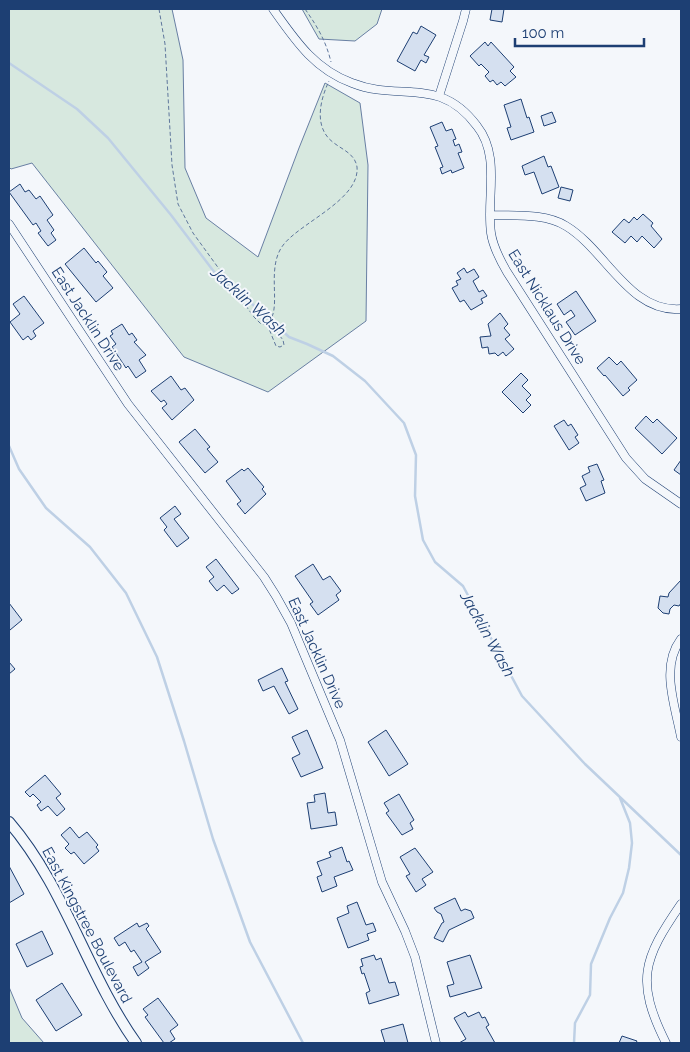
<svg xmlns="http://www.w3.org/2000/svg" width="690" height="1052" font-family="Raleway,sans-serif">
	<rect width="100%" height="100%" fill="#f4f7fb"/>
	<path fill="#d7e8df" stroke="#687fa3" d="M 9,9 L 172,9 L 183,60 L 185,168 L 206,218 L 258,257 L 299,148 L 325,83 L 360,103 L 368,165 L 366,321 L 268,392 L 184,357 L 32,163 L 11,169 L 9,167 Z
		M 302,9 L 382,9 L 377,24 L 355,41 L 319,39 Z
		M 9,987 L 22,1018 L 44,1043 L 9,1043 Z"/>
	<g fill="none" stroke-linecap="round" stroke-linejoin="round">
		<path stroke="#bed0e5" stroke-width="2.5" d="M 9,63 L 77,109 L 108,138 L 171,215 L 218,277 L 261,311 L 289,337 L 307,344 L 333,356 L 365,381 L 404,423 L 416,455 L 415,496 L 423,540 L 435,562 L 463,586 L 522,696 L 585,764 L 681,855
			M 9,446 L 19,469 L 46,508 L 90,547 L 126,593 L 157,657 L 184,741 L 213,839 L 250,942 L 303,1043
			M 574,1043 L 575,1023 L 590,995 L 591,964 L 610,918 L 623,893 L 629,868 L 632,843 L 630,823 L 620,798"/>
	</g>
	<path fill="#d5e0f0" stroke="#1d3f73" d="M 492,9 L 504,9 L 502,22 L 490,20 Z
		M 421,26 L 436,35 L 424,55 L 429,57 L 426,63 L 421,60 L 415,71 L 397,61 L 413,32 L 417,34 Z
		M 485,42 L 488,46 L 491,42 L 514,67 L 510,71 L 516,77 L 505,86 L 501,82 L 497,85 L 493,80 L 490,82 L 485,76 L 489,72 L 481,64 L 479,66 L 470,56 Z
		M 521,99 L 527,118 L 529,117 L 534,132 L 511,140 L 507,128 L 511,127 L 504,105 Z
		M 552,112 L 556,122 L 544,126 L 541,116 Z
		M 442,122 L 446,131 L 452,129 L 456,139 L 453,140 L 455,146 L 459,144 L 462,152 L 458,153 L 464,168 L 452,173 L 451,170 L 442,174 L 440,168 L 443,167 L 435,147 L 438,146 L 430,127 Z
		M 544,156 L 548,167 L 551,166 L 559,187 L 542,194 L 534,172 L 525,175 L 522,166 Z
		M 20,184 L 25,192 L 29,190 L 36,199 L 40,196 L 53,215 L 47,220 L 54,230 L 51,233 L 56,240 L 48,246 L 38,233 L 41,231 L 36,223 L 33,225 L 9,192 Z
		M 561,187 L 573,190 L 570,201 L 558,198 Z
		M 643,214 L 653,223 L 651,226 L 662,239 L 654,248 L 642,236 L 637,242 L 631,236 L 625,243 L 612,232 L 624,219 L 629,223 L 634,217 L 637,220 Z
		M 84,248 L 96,263 L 98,261 L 107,272 L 103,276 L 113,288 L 96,302 L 65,264 Z
		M 464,268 L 467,273 L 474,269 L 479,277 L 473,281 L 479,292 L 483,290 L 487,296 L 481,299 L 483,303 L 471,310 L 464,300 L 460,302 L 452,288 L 458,285 L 456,281 L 461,279 L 457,273 Z
		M 576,291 L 596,321 L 575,335 L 566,322 L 575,316 L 571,310 L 564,315 L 557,304 Z
		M 24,296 L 44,323 L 33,331 L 36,336 L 31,340 L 28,336 L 23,340 L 10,322 L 20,314 L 13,304 Z
		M 500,313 L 508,324 L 504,328 L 510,335 L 505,339 L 514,349 L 506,356 L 503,352 L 498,356 L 495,353 L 489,354 L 488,347 L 482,348 L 480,337 L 491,336 L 488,324 Z
		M 122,324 L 129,335 L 132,333 L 137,340 L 134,342 L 146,355 L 139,360 L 146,371 L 136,378 L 128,366 L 126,368 L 112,347 L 116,344 L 110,336 L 113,334 L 111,331 Z
		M 609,357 L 617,365 L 621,361 L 637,380 L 628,388 L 630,390 L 623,396 L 605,375 L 604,376 L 597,368 Z
		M 521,373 L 528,380 L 522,386 L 531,395 L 526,400 L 531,405 L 523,413 L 502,392 Z
		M 171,376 L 181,390 L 185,388 L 194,400 L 172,420 L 162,408 L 167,404 L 164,400 L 161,402 L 151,391 Z
		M 646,416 L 653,423 L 657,419 L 677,438 L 662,454 L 635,428 Z
		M 564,420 L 568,426 L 571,424 L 578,435 L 575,437 L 579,443 L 569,450 L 554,426 Z
		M 195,429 L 210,447 L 207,449 L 218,462 L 205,473 L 179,442 Z
		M 681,460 L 681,475 L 674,470 Z
		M 597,464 L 604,480 L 601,481 L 605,493 L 586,501 L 580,488 L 586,485 L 582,476 L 590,472 L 588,467 Z
		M 248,468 L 264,487 L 262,489 L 266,494 L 245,514 L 237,504 L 241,501 L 226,481 L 242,469 L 244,471 Z
		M 175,506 L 181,514 L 174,519 L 189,538 L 177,547 L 164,530 L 167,527 L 160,518 Z
		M 216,559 L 239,589 L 232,594 L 224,585 L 217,591 L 209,581 L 214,577 L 206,567 Z
		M 313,564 L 323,580 L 330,576 L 341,591 L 336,595 L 339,600 L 318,615 L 310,604 L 313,602 L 295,576 Z
		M 681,580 L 681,603 L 679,606 L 674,605 L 670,609 L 669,614 L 663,613 L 658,608 L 660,596 L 668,597 L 669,593 Z
		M 9,603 L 22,620 L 10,630 L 9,629 Z
		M 9,662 L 15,669 L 9,674 Z
		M 282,668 L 288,681 L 285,682 L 298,709 L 289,714 L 274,686 L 263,691 L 258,680 Z
		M 307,730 L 323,768 L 301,777 L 292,758 L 300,754 L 292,737 Z
		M 386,730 L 408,764 L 389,776 L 368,742 Z
		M 45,775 L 61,794 L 56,798 L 65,809 L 57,816 L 48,806 L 41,811 L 37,805 L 41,802 L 33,794 L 30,797 L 25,792 Z
		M 325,793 L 328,813 L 335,812 L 337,825 L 311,829 L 307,803 L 315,802 L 314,795 Z
		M 399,794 L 414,820 L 410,823 L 413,829 L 402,835 L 386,813 L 389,811 L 384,803 Z
		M 70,827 L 79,838 L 87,832 L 98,845 L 96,847 L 99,851 L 84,864 L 74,852 L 71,854 L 65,848 L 69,844 L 61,835 Z
		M 342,847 L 347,862 L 349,861 L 353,870 L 334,877 L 337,886 L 322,892 L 317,877 L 322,875 L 317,862 L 331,857 L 329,852 Z
		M 415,848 L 433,872 L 422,879 L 426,885 L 416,892 L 406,876 L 410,874 L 400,857 Z
		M 9,866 L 24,894 L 9,903 Z
		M 455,898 L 461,911 L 465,909 L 471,911 L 474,918 L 449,930 L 443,942 L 434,938 L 442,923 L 444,922 L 441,914 L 437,912 L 434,908 Z
		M 357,902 L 366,925 L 373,923 L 376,931 L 367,934 L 369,940 L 348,948 L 337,918 L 349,913 L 347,906 Z
		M 137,923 L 139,927 L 147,923 L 149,926 L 146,929 L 161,952 L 145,962 L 149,968 L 138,976 L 133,967 L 142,962 L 134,950 L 131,952 L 125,942 L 119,946 L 114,938 Z
		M 42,931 L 53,954 L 27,967 L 16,944 Z
		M 374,955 L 376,960 L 381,958 L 389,983 L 395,982 L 399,995 L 369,1004 L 366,993 L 370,991 L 364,973 L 362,974 L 360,967 L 363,966 L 361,959 Z
		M 470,955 L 482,988 L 450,997 L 447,986 L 454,984 L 447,962 Z
		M 62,983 L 82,1015 L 56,1031 L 36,1000 Z
		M 158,998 L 178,1025 L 170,1031 L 175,1039 L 169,1043 L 164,1043 L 145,1017 L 148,1015 L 143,1009 Z
		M 465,1012 L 468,1017 L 479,1012 L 482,1018 L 485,1017 L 489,1025 L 486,1027 L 495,1043 L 459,1043 L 466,1039 L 454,1018 Z
		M 403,1024 L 408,1043 L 385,1043 L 381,1030 Z
		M 622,1036 L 637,1041 L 636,1043 L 619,1043 Z"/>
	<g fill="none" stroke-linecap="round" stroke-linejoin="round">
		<defs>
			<path id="minor" d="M 273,9 C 295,40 314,69 352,83 C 400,102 439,75 477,126 C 501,156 486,198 491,233 C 493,247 500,260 507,272 L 626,458 L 645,479 L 681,504
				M 439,96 L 463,21 L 466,9
				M 490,215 C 515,216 545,213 566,226 C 606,250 629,313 681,309
				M 9,224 L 128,404 L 264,577 L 276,596 L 291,623 L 340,740 L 382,882 L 405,931 L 415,957 L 436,1043
				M 681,639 C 660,667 675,705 681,737
				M 666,1043 C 635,981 643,959 681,904"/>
			<path id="tertiary" d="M 9,822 C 65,887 87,974 136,1043"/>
		</defs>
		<use href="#minor" stroke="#1d3f73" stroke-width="9"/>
		<use href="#tertiary" stroke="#1d3f73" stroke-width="12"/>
		<path stroke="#5e769c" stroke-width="1" stroke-dasharray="4 2.5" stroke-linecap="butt" d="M 159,9 L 165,44 L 172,165 L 178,204 L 193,233 L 254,317 L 261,324 L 267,324 C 284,310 264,268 284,244 C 302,222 360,199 357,167 C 355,154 343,150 334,143 C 313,128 320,100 329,81
			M 305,9 C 317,26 326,41 331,62
			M 267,324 L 276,346 L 280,347 L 284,345 L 283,340 L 269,322"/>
		<use href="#minor" stroke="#f4f7fb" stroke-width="8"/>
		<use href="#tertiary" stroke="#f4f7fb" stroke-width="10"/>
	</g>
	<g text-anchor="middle" stroke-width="4" stroke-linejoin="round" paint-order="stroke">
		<g font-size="15" fill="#1d3f73" stroke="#f4f7fb">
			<text transform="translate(547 307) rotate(58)" y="5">East Nicklaus Drive</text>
			<text transform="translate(88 319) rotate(57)" y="5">East Jacklin Drive</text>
			<text transform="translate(317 653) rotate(66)" y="5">East Jacklin Drive</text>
			<text transform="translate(87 925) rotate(62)" y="5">East Kingstree Boulevard</text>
		</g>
		<g font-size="16" font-style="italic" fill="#1d3f73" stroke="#f4f7fb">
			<text transform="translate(249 301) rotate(42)" y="6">Jacklin Wash</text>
			<text transform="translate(488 634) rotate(61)" y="6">Jacklin Wash</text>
		</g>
	</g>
	<rect width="690" height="1052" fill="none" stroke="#1d3f73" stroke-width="20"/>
	<path d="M515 38v8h129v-8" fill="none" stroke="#1d3f73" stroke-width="2.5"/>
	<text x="522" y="38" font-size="15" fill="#1d3f73" stroke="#f4f7fb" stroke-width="4" paint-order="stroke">100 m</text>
</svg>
